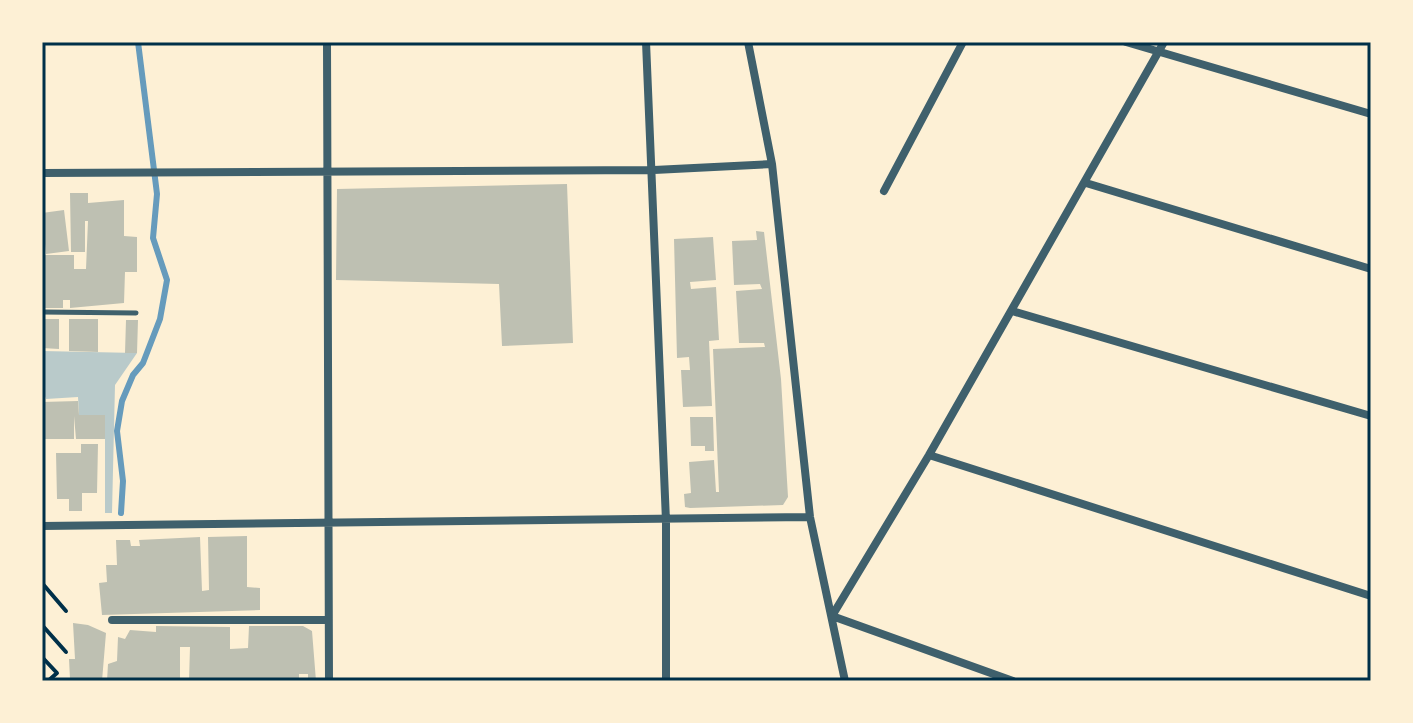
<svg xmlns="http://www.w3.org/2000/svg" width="1413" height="723" font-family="Poppins,sans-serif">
	<rect width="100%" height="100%" fill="#fdf0d5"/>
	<path fill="#b9caca" d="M 42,351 L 137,353 L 115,385 L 112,513 L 105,513 L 105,416 L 79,415 L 78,397 L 46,399 L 42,388 Z"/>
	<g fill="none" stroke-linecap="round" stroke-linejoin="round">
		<path stroke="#669bbc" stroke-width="6" d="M 121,513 L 123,481 L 117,431 L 122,401 L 133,375 L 143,363 L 160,319 L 167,280 L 153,238 L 157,194 L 138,42"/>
	</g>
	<path fill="#bec0b2" d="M 567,184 L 573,343 L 502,346 L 499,284 L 336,280 L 337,189 Z
		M 70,193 L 88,193 L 88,203 L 124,200 L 124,236 L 137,237 L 137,272 L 125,272 L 124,303 L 70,308 L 70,300 L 63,300 L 63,308 L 42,308 L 42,255 L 74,255 L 74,269 L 86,269 L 88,221 L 85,221 L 85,252 L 71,252 Z
		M 64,210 L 69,251 L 46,254 L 42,213 Z
		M 756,231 L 764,232 L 781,379 L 788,497 L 783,505 L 690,508 L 685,507 L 684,494 L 691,493 L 689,462 L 714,460 L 716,492 L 719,492 L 713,349 L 765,347 L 764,343 L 739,343 L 736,291 L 762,289 L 760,284 L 734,285 L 732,241 L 757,240 Z
		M 713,237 L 716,280 L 690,282 L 691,289 L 716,287 L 719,340 L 709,341 L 712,406 L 683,407 L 681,370 L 690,370 L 689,357 L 677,358 L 674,239 Z
		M 42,319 L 59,319 L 59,349 L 42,348 Z
		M 69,319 L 98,319 L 98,352 L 69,351 Z
		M 126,320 L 138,320 L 137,353 L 125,353 Z
		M 78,401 L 79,415 L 105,415 L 105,439 L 76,439 L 74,416 L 74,439 L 42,439 L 42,402 Z
		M 690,417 L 713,417 L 714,451 L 705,451 L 705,446 L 691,446 Z
		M 81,444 L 98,444 L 97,493 L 82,493 L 82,511 L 69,511 L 69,499 L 57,499 L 56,453 L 81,453 Z
		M 42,449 L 45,449 L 45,473 L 42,473 Z
		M 247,536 L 247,587 L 260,588 L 260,610 L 102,615 L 99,583 L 107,582 L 106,565 L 117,565 L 116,540 L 130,540 L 131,546 L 140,546 L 139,540 L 200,537 L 202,591 L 209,590 L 208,537 Z
		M 73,623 L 88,625 L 106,633 L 102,681 L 70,679 L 69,659 L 75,659 Z
		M 156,626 L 230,627 L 230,649 L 248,648 L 249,626 L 303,626 L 312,631 L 316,681 L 308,681 L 308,674 L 299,674 L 299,681 L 189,681 L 190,647 L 180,647 L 180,681 L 107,681 L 108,664 L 117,661 L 118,637 L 125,639 L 130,630 L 156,632 Z"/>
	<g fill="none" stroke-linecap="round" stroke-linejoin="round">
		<path stroke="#003049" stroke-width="4" d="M 42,583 L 66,611
			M 42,625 L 66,652
			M 42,657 L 57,673 L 48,681"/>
		<path stroke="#3f606c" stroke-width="5" d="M 42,312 L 136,313"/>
		<path stroke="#3f606c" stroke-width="8" d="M 327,42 L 329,681
			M 646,42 L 666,521 L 666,681
			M 748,42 L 772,164 L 810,517 L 845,681
			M 1126,42 L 1371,114
			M 42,173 L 654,170 L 772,164
			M 1086,183 L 1371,269
			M 884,191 L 963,42
			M 1012,311 L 1371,416
			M 929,455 L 1371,596
			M 42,526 L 810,517
			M 112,620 L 327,620
			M 1013,681 L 832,616 L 929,455 L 1164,42"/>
	</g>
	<rect width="1413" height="723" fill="none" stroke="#fdf0d5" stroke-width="88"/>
	<rect x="44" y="44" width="1325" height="635" fill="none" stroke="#003049" stroke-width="3"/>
</svg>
